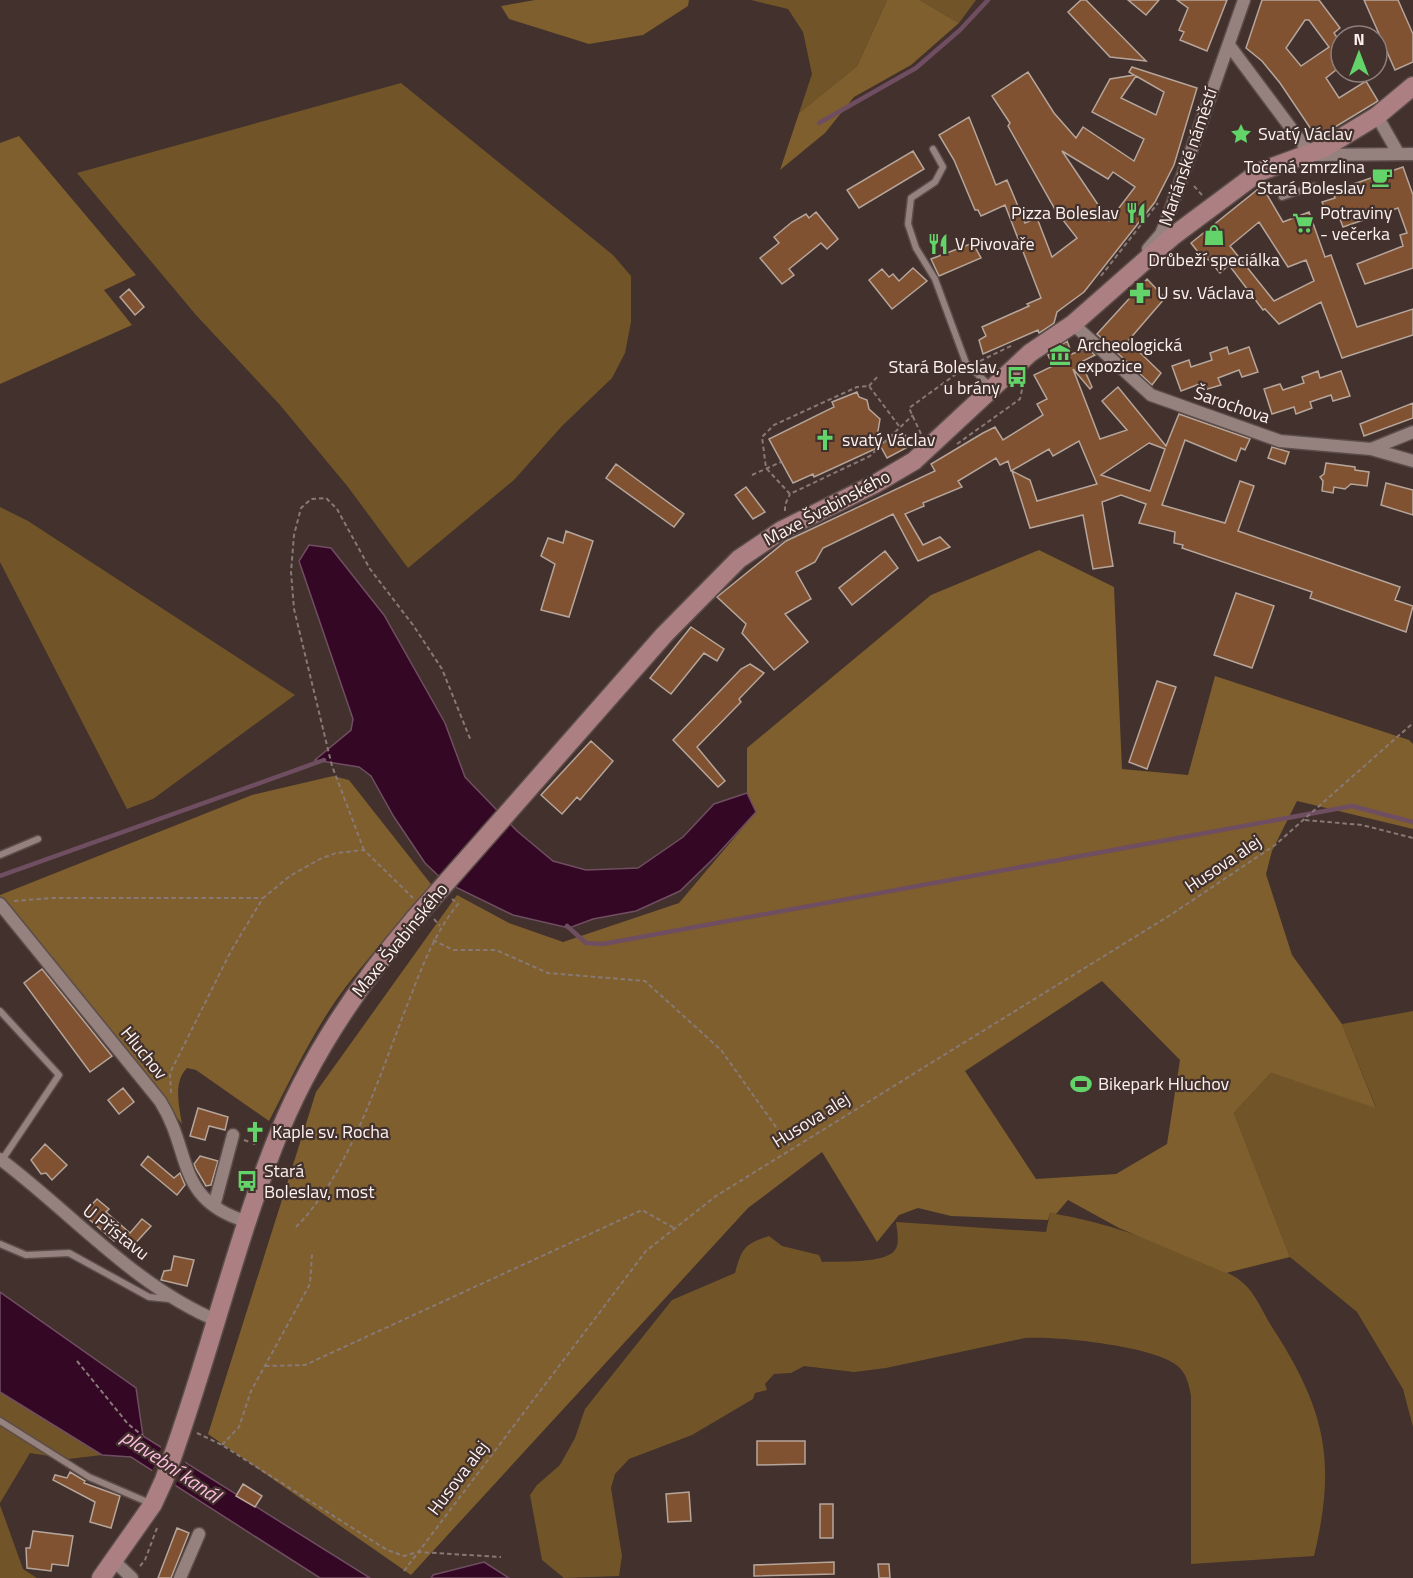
<svg xmlns="http://www.w3.org/2000/svg" width="1413" height="1578" font-family="'Titillium Web',sans-serif">
	<rect width="100%" height="100%" fill="#42312d"/>
	<path fill="#715529" d="M 751,0 L 887,0 L 857,66 L 799,113 L 812,74 L 803,32 L 788,9 Z
		M 920,0 L 976,0 L 959,23 Z
		M 401,83 L 613,255 L 631,276 L 631,322 L 625,353 L 612,378 L 562,426 L 514,480 L 408,568 L 348,487 L 280,405 L 196,315 L 77,173 Z
		M 0,507 L 28,521 L 295,695 L 153,799 L 127,809 L 0,562 Z
		M 1413,1011 L 1413,1427 L 1403,1389 L 1357,1312 L 1290,1257 L 1234,1113 L 1271,1073 L 1376,1107 L 1342,1024 Z
		M 1050,1213 C 1105,1222 1159,1241 1210,1265 C 1220,1270 1233,1274 1242,1282 C 1255,1292 1263,1313 1272,1327 C 1325,1409 1337,1460 1314,1556 L 1191,1564 L 1191,1396 C 1189,1384 1186,1371 1175,1364 C 1150,1346 1058,1336 1025,1338 L 886,1368 L 854,1372 L 804,1366 L 791,1373 L 774,1374 L 765,1384 L 767,1390 L 755,1393 L 753,1399 L 692,1435 L 629,1459 L 615,1474 L 611,1488 L 622,1556 L 619,1576 L 564,1578 L 542,1560 L 530,1495 L 537,1485 L 560,1465 L 575,1438 L 585,1409 L 672,1300 L 735,1273 C 742,1248 744,1244 769,1236 L 782,1246 L 819,1255 L 822,1262 C 838,1261 885,1264 895,1250 C 900,1243 897,1230 896,1222 L 1046,1232 Z
		M 0,1392 L 102,1455 L 68,1459 L 30,1453 L 0,1503 Z
		M 0,1505 L 23,1569 L 37,1578 L 0,1578 Z"/>
	<path fill="#7e5f2d" fill-rule="evenodd" d="M 535,0 L 689,0 L 688,6 L 643,35 L 589,44 L 509,19 L 501,6 Z
		M 887,0 L 920,0 L 959,23 L 911,65 L 854,97 L 825,133 L 780,170 L 799,113 L 857,66 Z
		M 19,136 L 136,275 L 104,290 L 132,325 L 0,384 L 0,143 Z
		M 1039,550 L 1114,587 L 1122,769 L 1188,775 L 1215,676 L 1409,740 L 1413,744 L 1413,829 L 1297,801 L 1272,851 L 1266,874 L 1292,955 L 1342,1024 L 1376,1108 L 1271,1073 L 1234,1113 L 1290,1257 L 1226,1273 L 1119,1228 L 1068,1200 L 1056,1214 L 1050,1213 L 1048,1220 L 951,1216 L 918,1208 L 899,1215 L 877,1242 L 822,1152 L 748,1208 L 411,1575 L 208,1434 L 316,1092 L 457,895 L 509,923 L 563,942 L 679,903 L 756,812 L 747,793 L 747,748 L 931,595 ZM 1102,981 L 1180,1060 L 1167,1144 L 1116,1174 L 1036,1179 L 965,1071 Z
		M 333,776 L 349,780 L 434,888 C 404,919 374,950 348,984 C 316,1025 293,1075 269,1121 L 196,1070 L 187,1068 C 173,1082 179,1106 182,1124 L 15,913 L 0,899 L 0,895 L 252,795 Z"/>
	<path fill="#340824" stroke="#704e61" stroke-width="1.5" d="M 309,545 L 331,548 L 384,615 L 445,723 L 465,777 L 517,831 L 553,861 L 586,870 L 638,868 L 683,837 L 714,804 L 747,793 L 756,812 L 715,857 L 680,891 L 636,911 L 593,919 L 569,928 L 513,915 L 445,882 L 425,863 L 394,817 L 371,776 L 359,767 L 315,760 L 351,730 L 353,719 L 299,561 Z
		M 0,1292 L 136,1388 L 143,1436 L 370,1578 L 320,1578 L 131,1457 L 102,1455 L 0,1392 Z
		M 484,1562 L 509,1578 L 431,1578 L 433,1575 Z"/>
	<path fill="#42312d" d="M 162,1445 L 186,1460 L 174,1489 L 151,1474 Z"/>
	<g fill="none" stroke-linecap="round" stroke-linejoin="round">
		<path stroke="#704e61" stroke-width="4.5" d="M 819,123 L 916,68 L 960,30 L 988,0
			M 0,876 L 324,760
			M 567,926 L 586,943 L 603,944 L 1352,806 L 1413,822"/>
	</g>
	<path fill="#805232" stroke="#b6a59a" stroke-width="1.5" fill-rule="evenodd" d="M 1081,0 L 1086,0 L 1146,61 L 1110,57 L 1068,12 Z
		M 1128,0 L 1159,0 L 1146,15 Z
		M 1177,0 L 1227,0 L 1207,51 L 1180,40 L 1184,32 L 1179,30 L 1188,8 Z
		M 1262,0 L 1319,0 L 1340,28 L 1334,33 L 1338,39 L 1341,37 L 1341,66 L 1326,78 L 1339,98 L 1366,81 L 1378,101 L 1317,138 L 1280,83 L 1262,61 L 1246,48 ZM 1305,20 L 1309,20 L 1329,47 L 1301,66 L 1286,48 Z
		M 1364,0 L 1398,0 L 1413,34 L 1413,62 L 1395,70 Z
		M 1132,67 L 1197,88 L 1174,165 L 1155,202 L 1084,292 L 1057,312 L 1054,323 L 1039,333 L 1038,330 L 983,354 L 979,340 L 986,336 L 982,327 L 1029,306 L 1027,304 L 1041,298 L 1005,205 L 981,216 L 978,210 L 975,210 L 954,160 L 939,135 L 969,117 L 996,185 L 1007,180 L 1025,223 L 1037,218 L 1052,257 L 1077,238 L 1056,211 L 1008,126 L 1010,123 L 992,96 L 1028,72 L 1054,113 L 1076,138 L 1083,127 L 1134,161 L 1144,139 L 1092,112 L 1110,79 L 1134,75 L 1129,72 ZM 1136,76 L 1164,92 L 1156,115 L 1121,98 ZM 1062,151 L 1108,179 L 1113,172 L 1135,187 L 1109,221 Z
		M 913,151 L 924,169 L 859,208 L 847,190 Z
		M 1403,167 L 1413,195 L 1413,268 L 1365,284 L 1357,264 L 1403,246 L 1400,235 L 1407,233 L 1398,208 L 1343,227 L 1337,211 L 1327,215 L 1322,202 L 1335,198 L 1333,191 Z
		M 1262,186 L 1283,222 L 1309,212 L 1325,257 L 1331,255 L 1357,327 L 1413,309 L 1413,335 L 1342,358 L 1321,302 L 1279,324 L 1265,309 L 1263,310 L 1229,265 L 1220,273 L 1208,259 L 1205,261 L 1191,243 ZM 1259,222 L 1288,267 L 1306,260 L 1314,281 L 1274,301 L 1230,246 Z
		M 816,212 L 838,239 L 827,249 L 821,243 L 789,269 L 794,275 L 782,284 L 760,258 L 779,243 L 774,237 L 792,222 L 806,214 L 809,218 Z
		M 973,243 L 981,258 L 939,276 L 931,259 Z
		M 913,268 L 927,281 L 892,309 L 869,280 L 882,269 L 889,277 L 893,274 L 899,281 Z
		M 1147,279 L 1165,298 L 1128,341 L 1161,373 L 1152,385 L 1097,334 Z
		M 129,289 L 144,307 L 135,315 L 120,297 Z
		M 1067,341 L 1072,354 L 1087,348 L 1095,355 L 1081,362 L 1092,387 L 1090,389 L 1073,369 L 1100,439 L 1127,430 L 1102,401 L 1118,387 L 1166,446 L 1179,414 L 1250,439 L 1245,450 L 1241,448 L 1236,461 L 1185,440 L 1162,505 L 1225,523 L 1240,481 L 1254,486 L 1238,531 L 1400,587 L 1395,600 L 1413,606 L 1406,632 L 1310,598 L 1312,592 L 1182,548 L 1183,545 L 1174,543 L 1175,532 L 1139,523 L 1146,504 L 1121,495 L 1102,502 L 1113,566 L 1093,569 L 1083,515 L 1030,528 L 1012,471 L 1030,480 L 1037,501 L 1097,484 L 1079,441 L 1053,456 L 1049,449 L 1011,471 L 1008,461 L 1000,465 L 996,458 L 958,481 L 962,487 L 923,503 L 924,506 L 905,514 L 923,545 L 940,537 L 950,547 L 918,561 L 893,514 L 823,548 L 815,562 L 796,572 L 811,599 L 785,614 L 808,642 L 774,670 L 742,633 L 746,624 L 717,597 L 786,541 L 935,471 L 931,464 L 983,433 L 995,427 L 1003,440 L 1043,415 L 1037,404 L 1047,399 L 1034,375 L 1053,366 L 1048,355 ZM 1149,443 L 1165,449 L 1150,491 L 1101,475 Z
		M 1227,347 L 1229,354 L 1249,347 L 1258,372 L 1242,377 L 1239,370 L 1218,378 L 1221,385 L 1204,390 L 1202,383 L 1181,391 L 1172,366 L 1189,360 L 1191,367 L 1212,360 L 1210,353 Z
		M 1318,371 L 1320,378 L 1341,371 L 1350,396 L 1333,401 L 1331,395 L 1310,402 L 1312,408 L 1296,414 L 1294,407 L 1272,414 L 1264,389 L 1280,384 L 1283,390 L 1304,383 L 1302,377 Z
		M 857,392 L 859,397 L 867,400 L 869,409 L 880,419 L 875,449 L 814,477 L 813,474 L 793,483 L 769,439 L 834,407 L 832,402 Z
		M 1413,403 L 1413,418 L 1364,436 L 1360,424 Z
		M 895,434 L 905,435 L 908,441 L 906,448 L 887,458 L 880,445 Z
		M 1272,447 L 1289,452 L 1285,464 L 1268,458 Z
		M 1326,463 L 1355,467 L 1355,470 L 1369,472 L 1367,486 L 1351,484 L 1345,489 L 1334,487 L 1333,493 L 1322,491 L 1323,481 L 1320,477 L 1324,474 Z
		M 616,464 L 684,514 L 674,527 L 606,478 Z
		M 1386,483 L 1413,490 L 1413,515 L 1381,505 Z
		M 746,487 L 765,512 L 753,519 L 735,495 Z
		M 566,531 L 593,541 L 569,617 L 541,610 L 555,564 L 541,556 L 548,538 L 563,543 Z
		M 885,551 L 898,568 L 852,605 L 839,588 Z
		M 1236,593 L 1274,606 L 1252,668 L 1214,655 Z
		M 691,627 L 724,649 L 717,661 L 704,653 L 671,694 L 650,678 Z
		M 750,664 L 764,673 L 739,699 L 741,702 L 697,747 L 725,781 L 718,787 L 673,740 L 741,669 Z
		M 1157,681 L 1176,687 L 1147,769 L 1129,762 Z
		M 591,741 L 613,761 L 580,800 L 577,797 L 562,814 L 541,795 Z
		M 42,969 L 112,1056 L 90,1072 L 24,983 Z
		M 123,1088 L 134,1102 L 119,1114 L 108,1100 Z
		M 198,1108 L 228,1117 L 225,1130 L 209,1126 L 205,1140 L 190,1136 Z
		M 45,1144 L 67,1165 L 52,1180 L 46,1173 L 41,1174 L 31,1160 Z
		M 148,1156 L 174,1178 L 180,1173 L 185,1185 L 177,1195 L 141,1165 Z
		M 200,1156 L 218,1161 L 211,1185 L 206,1186 L 196,1169 L 194,1164 Z
		M 97,1199 L 109,1209 L 106,1212 L 130,1233 L 142,1219 L 151,1226 L 130,1249 L 117,1238 L 114,1241 L 83,1214 Z
		M 174,1256 L 194,1260 L 187,1286 L 161,1280 L 164,1271 L 171,1270 Z
		M 757,1441 L 805,1441 L 805,1464 L 757,1465 Z
		M 70,1472 L 85,1481 L 84,1483 L 120,1496 L 111,1528 L 90,1522 L 95,1502 L 53,1480 L 55,1475 L 67,1478 Z
		M 243,1484 L 262,1496 L 255,1507 L 236,1496 Z
		M 689,1492 L 691,1521 L 668,1522 L 666,1494 Z
		M 820,1504 L 833,1504 L 833,1538 L 820,1538 Z
		M 177,1528 L 189,1533 L 171,1578 L 158,1578 Z
		M 33,1531 L 73,1536 L 68,1566 L 52,1564 L 51,1571 L 27,1568 L 26,1548 L 30,1548 Z
		M 834,1562 L 834,1574 L 754,1576 L 754,1565 Z
		M 878,1564 L 889,1564 L 890,1578 L 879,1578 Z"/>
	<g fill="none" stroke-linecap="round" stroke-linejoin="round">
		<defs>
			<path id="lane" d="M 933,149 L 943,167 L 935,182 L 911,198 L 908,224 L 916,248 L 935,279 L 966,363 L 992,388
				M 1310,171 L 1311,155
				M 1282,197 L 1314,186
				M 0,855 L 38,839
				M 0,1011 L 59,1075 L 2,1160
				M 0,1244 L 26,1255 L 69,1253 L 149,1297 L 169,1299
				M 0,1421 L 89,1477 L 152,1504"/>
			<path id="street" d="M 1229,45 L 1311,155 L 1413,154
				M 1377,116 L 1398,153
				M 1148,249 L 1161,234 L 1169,214 L 1244,0
				M 1073,324 L 1151,395 L 1280,441 L 1371,449 L 1413,461
				M 1371,449 L 1413,432
				M 0,904 L 160,1101 C 193,1153 174,1200 248,1222
				M 0,1159 C 72,1213 134,1286 218,1321
				M 214,1206 L 233,1135
				M 114,1561 L 132,1578
				M 180,1578 L 199,1534"/>
			<path id="secondary" d="M 547,768 L 664,635 L 739,559 L 782,530 L 875,484 L 914,461 L 1030,353 L 1073,324 L 1173,236 L 1259,172 L 1324,148 L 1377,116 L 1413,86
				M 101,1578 L 153,1504 L 164,1480 C 205,1371 231,1257 273,1148 C 306,1062 356,987 415,918"/>
		</defs>
		<use href="#lane" stroke="#5b4d4a" stroke-width="9"/>
		<use href="#street" stroke="#5b4d4a" stroke-width="15"/>
		<use href="#secondary" stroke="#5b4d4a" stroke-width="21"/>
		<path stroke="#887976" stroke-width="2" stroke-dasharray="4.5 3" stroke-linecap="butt" d="M 1194,186 L 1202,195
			M 1101,276 L 1158,203
			M 980,361 L 1013,345
			M 869,386 L 878,376
			M 899,426 L 869,386 L 857,387 L 774,425 L 762,437 L 766,468 L 790,494 L 870,456 L 913,415
			M 921,434 L 909,408 L 959,372
			M 957,444 L 1020,399 L 1024,380
			M 752,475 L 781,462
			M 785,511 L 785,505 L 790,494
			M 1305,820 L 1362,825 L 1413,838
			M 364,850 L 332,766 L 294,609 L 291,572 L 294,535 L 301,508 L 311,499 L 326,498 L 337,509 L 370,569 L 413,625 L 442,669 L 471,741
			M 14,901 L 53,898 L 263,898
			M 434,919 L 440,926
			M 433,940 L 453,950 L 496,950 L 548,973 L 645,981 L 721,1050 L 791,1148
			M 171,1093 L 170,1073 L 231,951 L 263,898 L 290,876 L 320,859 L 336,853 L 364,850 L 413,898
			M 244,1140 L 258,1145
			M 296,1227 C 351,1172 381,1070 410,998 C 423,964 435,933 458,904 L 452,899
			M 77,1361 L 128,1424 L 143,1436
			M 265,1366 L 305,1365 L 642,1210 L 674,1228
			M 197,1433 L 222,1445 L 387,1550 L 404,1556 L 418,1552 L 501,1557
			M 222,1445 L 239,1427 L 251,1391 L 310,1284 L 312,1254
			M 140,1566 L 145,1560 L 157,1528
			M 404,1571 L 646,1251 L 716,1196 L 1172,914 L 1275,845 L 1413,723"/>
		<use href="#lane" stroke="#95817d" stroke-width="6"/>
		<use href="#street" stroke="#95817d" stroke-width="12"/>
		<use href="#secondary" stroke="#ac8083" stroke-width="18"/>
		<defs>
			<path id="secondary-bridge" d="M 415,918 L 547,768"/>
		</defs>
		<use href="#secondary-bridge" stroke="#5b4d4a" stroke-width="21" stroke-linecap="butt"/>
		<use href="#secondary-bridge" stroke="#ac8083" stroke-width="18"/>
	</g>
	<defs>
		<symbol id="sight-bare" viewBox="-9 -9 18 18"><path d="M0-6L1.8-2.2L6-1.7L2.9 1.2L3.7 5.4L0 3.3L-3.7 5.4L-2.9 1.2L-6-1.7L-1.8-2.2Z" fill="#63d469" stroke="#42312d" stroke-width="2.5" paint-order="stroke"/></symbol>
		<symbol id="cafe-bare" viewBox="-9 -9 18 18"><path d="M-5.5-4.5H6V0H3Q3 3.5 0 3.5H-2.5Q-5.5 3.5-5.5 0ZM3-3.2v2h1.7v-2ZM-6 4.5H4V6H-6Z" fill="#63d469" stroke="#42312d" stroke-width="2.5" paint-order="stroke"/></symbol>
		<symbol id="restaurant-bare" viewBox="-9 -9 18 18"><path d="M-5-6h1v4h1v-4h1v4h1v-4h1v5L-1.5 .5V6h-2V.5L-5-1ZM5-6V6H3V1.5H1.5Q1.5-4 5-6Z" fill="#63d469" stroke="#42312d" stroke-width="2.5" paint-order="stroke"/></symbol>
		<symbol id="supermarket-bare" viewBox="-9 -9 18 18"><path d="M-6-5.5h2.5l.6 2H6L4.5 2H-2.5L-4.4-4H-6ZM-1.5 3.2a1.3 1.3 0 1 0 .1 0ZM3 3.2a1.3 1.3 0 1 0 .1 0Z" fill="#63d469" stroke="#42312d" stroke-width="2.5" paint-order="stroke"/></symbol>
		<symbol id="shop-bare" viewBox="-9 -9 18 18"><path d="M-5-2.5h2.3a2.7 3.5 0 0 1 5.4 0H5L5.5 6h-11ZM-1.5-2.5h3a1.5 2.3 0 0 0-3 0Z" fill="#63d469" stroke="#42312d" stroke-width="2.5" paint-order="stroke"/></symbol>
		<symbol id="pharmacy-bare" viewBox="-9 -9 18 18"><path d="M-2-6h4v4h4v4h-4v4h-4v-4h-4v-4h4Z" fill="#63d469" stroke="#42312d" stroke-width="2.5" paint-order="stroke"/></symbol>
		<symbol id="museum-bare" viewBox="-9 -9 18 18"><path d="M0-6L6-3V-2H-6V-3ZM-5-1h2V3h-2ZM-1-1h2V3h-2ZM3-1h2V3H3ZM-6 4H6V6H-6Z" fill="#63d469" stroke="#42312d" stroke-width="2.5" paint-order="stroke"/></symbol>
		<symbol id="bus-bare" viewBox="-9 -9 18 18"><path d="M-5-6H5V4H4V6H2V4H-2V6H-4V4H-5ZM-3.5-4V0h7V-4ZM-3.5 1.2v1.5H-2V1.2ZM2 1.2v1.5H3.5V1.2Z" fill="#63d469" stroke="#42312d" stroke-width="2.5" paint-order="stroke"/></symbol>
		<symbol id="church-bare" viewBox="-9 -9 18 18"><path d="M-1.2-6h2.4v3.5h3.3v2.4h-3.3V6h-2.4V-.1h-3.3v-2.4h3.3Z" fill="#63d469" stroke="#42312d" stroke-width="2.5" paint-order="stroke"/></symbol>
		<symbol id="stadium-bare" viewBox="-9 -9 18 18"><path d="M0-5a6.5 5 0 1 0 0 10a6.5 5 0 1 0 0-10ZM-3.5-1.8h7v3.6h-7Z" fill="#63d469" stroke="#42312d" stroke-width="2.5" paint-order="stroke"/></symbol>
	</defs>
	<g fill-rule="evenodd">
		<use href="#sight-bare" x="1226" y="119" width="30" height="30"/>
		<use href="#cafe-bare" x="1367" y="162" width="30" height="30"/>
		<use href="#restaurant-bare" x="1121" y="198" width="30" height="30"/>
		<use href="#supermarket-bare" x="1288" y="208" width="30" height="30"/>
		<use href="#shop-bare" x="1199" y="220" width="30" height="30"/>
		<use href="#restaurant-bare" x="923" y="229" width="30" height="30"/>
		<use href="#pharmacy-bare" x="1125" y="278" width="30" height="30"/>
		<use href="#museum-bare" x="1045" y="340" width="30" height="30"/>
		<use href="#bus-bare" x="1002" y="362" width="30" height="30"/>
		<use href="#church-bare" x="810" y="425" width="30" height="30"/>
		<use href="#stadium-bare" x="1066" y="1069" width="30" height="30"/>
		<use href="#church-bare" x="240" y="1117" width="30" height="30"/>
		<use href="#bus-bare" x="232" y="1166" width="30" height="30"/>
	</g>
	<g text-anchor="middle" stroke-width="4.5" stroke-linejoin="round" paint-order="stroke">
		<g font-size="18" fill="#fdf2f0" stroke="#42312d" text-anchor="start">
			<text x="1258" y="140">Svatý Václav</text>
			<text x="1365" y="173" text-anchor="end">Točená zmrzlina<tspan x="1365" dy="21">Stará Boleslav</tspan></text>
			<text x="1119" y="219" text-anchor="end">Pizza Boleslav</text>
			<text x="1320" y="219">Potraviny<tspan x="1320" dy="21">- večerka</tspan></text>
			<text x="955" y="250">V Pivovaře</text>
			<text x="1214" y="266" text-anchor="middle">Drůbeží speciálka</text>
			<text x="1157" y="299">U sv. Václava</text>
			<text x="1077" y="351">Archeologická<tspan x="1077" dy="21">expozice</tspan></text>
			<text x="1000" y="373" text-anchor="end">Stará Boleslav,<tspan x="1000" dy="21">u brány</tspan></text>
			<text x="842" y="446">svatý Václav</text>
			<text x="1098" y="1090">Bikepark Hluchov</text>
			<text x="272" y="1138">Kaple sv. Rocha</text>
			<text x="264" y="1177">Stará<tspan x="264" dy="21">Boleslav, most</tspan></text>
		</g>
		<g font-size="18" fill="#fdf2f0" stroke="#42312d">
			<text transform="translate(1188 157) rotate(-71)" y="6">Mariánské náměstí</text>
			<text transform="translate(1232 405) rotate(19)" y="6">Šarochova</text>
			<text transform="translate(827 508) rotate(-28)" y="6">Maxe Švabinského</text>
			<text transform="translate(1223 864) rotate(-34)" y="6">Husova alej</text>
			<text transform="translate(400 940) rotate(-51)" y="6">Maxe Švabinského</text>
			<text transform="translate(144 1053) rotate(51)" y="6">Hluchov</text>
			<text transform="translate(811 1120) rotate(-32)" y="6">Husova alej</text>
			<text transform="translate(116 1232) rotate(38)" y="6">U Přístavu</text>
			<text transform="translate(458 1478) rotate(-53)" y="6">Husova alej</text>
		</g>
		<g font-size="20" font-style="italic" fill="#febde0" stroke="#42312d">
			<text transform="translate(171 1466) rotate(34)" y="7">plavební kanál</text>
		</g>
	</g>
	<g transform="translate(1359 54)"><circle r="28" fill="#42312d" stroke="#8d7e7b" stroke-width="1.5"/>
	<path d="M0-4.5L10 22L0 15L-10 22Z" fill="#63d469"/>
	<text y="-9" font-size="16" font-weight="bold" text-anchor="middle" fill="#fdf2f0">N</text>
	</g>
</svg>
